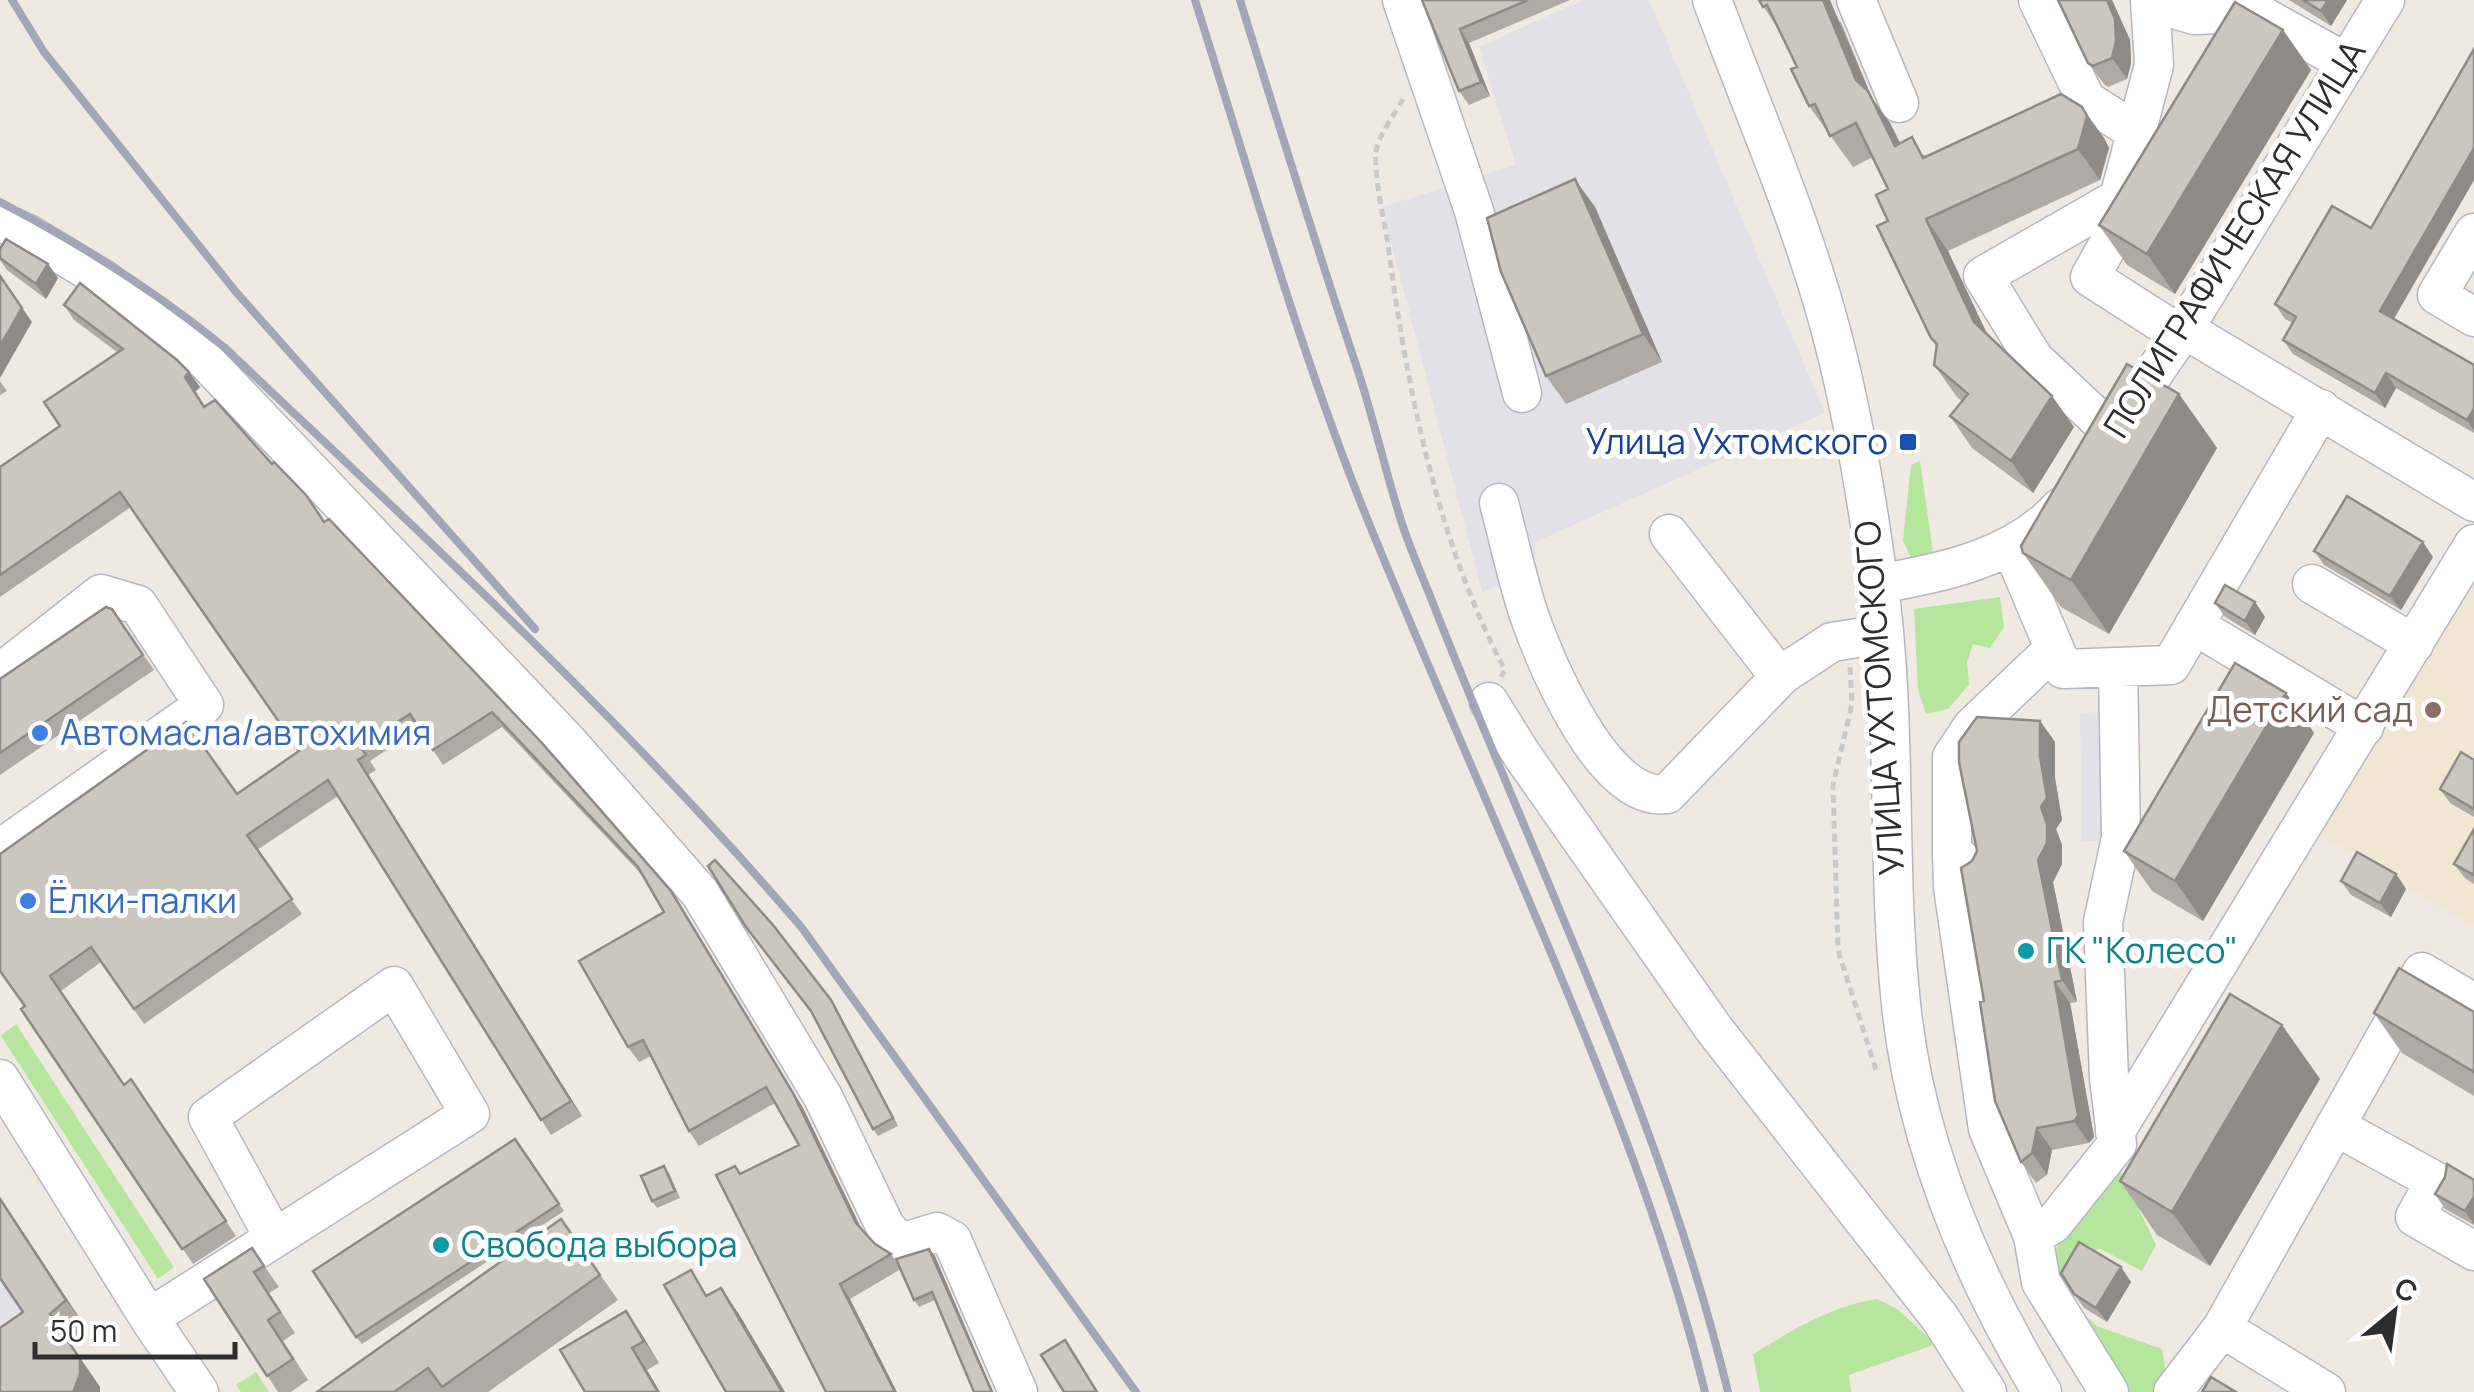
<svg xmlns="http://www.w3.org/2000/svg" width="2474" height="1392" font-family="Manrope,sans-serif">
	<rect width="100%" height="100%" fill="#efe9e1"/>
	<path fill="#e3e1e8" d="M 1584,0 L 1649,0 L 1825,413 L 1535,542 L 1534,574 L 1482,592 L 1382,207 L 1516,165 L 1479,47 Z
		M 2104,712 L 2107,841 L 2082,841 L 2080,713 Z
		M 0,1277 L 43,1340 L 0,1368 Z"/>
	<path fill="#f0e6d1" d="M 2469,583 L 2474,587 L 2474,927 L 2318,833 Z"/>
	<path fill="#b6e59e" d="M 1920,461 L 1935,567 L 1913,562 L 1903,541 L 1911,465 Z
		M 2000,597 L 2004,627 L 1990,648 L 1973,644 L 1967,662 L 1969,685 L 1948,709 L 1926,714 L 1918,690 L 1914,609 Z
		M 16,1024 L 174,1267 L 158,1279 L 1,1036 Z
		M 2116,1162 L 2156,1245 L 2142,1271 L 2101,1249 L 2091,1251 L 2063,1296 L 2097,1326 L 2162,1349 C 2166,1368 2168,1378 2153,1392 L 2122,1392 L 2059,1297 L 2048,1271 L 2060,1238 Z
		M 1877,1299 L 1897,1309 L 1936,1344 L 1849,1375 L 1851,1392 L 1760,1392 L 1753,1354 C 1793,1330 1831,1306 1877,1299 Z
		M 256,1372 L 269,1392 L 241,1392 L 236,1385 Z"/>
	<g fill="none" stroke-linecap="round" stroke-linejoin="round">
		<defs>
			<path id="minor" d="M 1402,0 L 1474,211 L 1522,393
				M 1712,0 C 1750,103 1796,207 1826,313 C 1851,400 1866,491 1878,580 C 1898,720 1886,863 1901,1004 C 1915,1142 1971,1274 2042,1392
				M 1856,0 L 1899,103
				M 2038,0 L 2086,100 L 2136,132
				M 2150,0 L 2154,65 L 2119,198 L 2123,218 L 2090,277 L 2179,334
				M 2151,2 L 2194,15 L 2257,13 L 2347,63
				M 0,222 L 28,234 L 104,280 L 203,358 L 568,742 L 700,893 L 823,1097 L 886,1228 L 901,1243 L 937,1232 L 952,1240 L 1018,1392
				M 2474,233 L 2437,295 L 2474,317
				M 2184,329 L 2474,502
				M 2121,421 L 2184,329 L 2385,0
				M 2113,433 L 2034,359 L 1983,276 L 2119,198
				M 1499,503 C 1509,540 1517,579 1529,615 C 1546,663 1604,804 1667,794 L 1783,674
				M 1669,534 L 1772,667 L 1783,674 L 1832,642 L 1883,634
				M 2011,546 L 2063,669 L 2171,665 L 2321,409
				M 1879,584 C 1945,572 2014,558 2061,507
				M 2312,584 L 2414,644
				M 2194,625 L 2364,727
				M 0,673 L 101,594 L 138,605 L 204,705 L 0,849
				M 1489,702 L 1522,755 L 1714,1029 L 1940,1318 L 1987,1392
				M 1952,851 L 1953,887 L 1988,1129 L 2033,1236 L 2041,1282 L 2109,1392
				M 1970,868 L 1952,851 L 1952,757 L 1972,727 L 2054,649
				M 0,1079 L 149,1318 L 199,1392
				M 2335,1126 L 2435,1181 L 2415,1217 L 2474,1251
				M 2115,1132 L 2474,544
				M 2033,1236 L 2053,1224 L 2117,1144 L 2109,1078 L 2103,922 L 2121,838 L 2118,667
				M 149,1318 L 470,1114 L 394,986 L 208,1117 L 273,1236
				M 2173,1392 L 2222,1328
				M 2326,1392 L 2222,1328 L 2422,972 L 2474,1003"/>
		</defs>
		<use href="#minor" stroke="#b4b7c1" stroke-width="41"/>
		<path stroke="#c9c9c9" stroke-width="5" stroke-dasharray="8 5" stroke-linecap="butt" d="M 1403,99 C 1395,114 1377,137 1376,153 C 1374,179 1384,218 1388,244 C 1406,385 1438,544 1505,670 L 1501,677
			M 1850,667 L 1852,704 L 1833,785 L 1838,950 L 1877,1073"/>
		<use href="#minor" stroke="#fff" stroke-width="38"/>
		<path stroke="#a3a6b8" stroke-width="8" d="M 12,0 L 44,52 L 236,292 L 535,629
			M 1195,0 C 1252,180 1303,364 1375,538 C 1428,667 1484,794 1538,922 C 1603,1076 1665,1229 1705,1392
			M 1240,0 C 1278,123 1316,246 1357,368 C 1373,416 1384,466 1399,514 C 1408,545 1422,575 1434,606 C 1536,867 1662,1118 1728,1392
			M 0,202 C 79,243 155,291 224,347 C 422,535 625,720 802,928 L 1136,1392"/>
	</g>
	<path fill="#afaba4" d="M 1422,0 L 1570,0 L 1469,43 L 1490,96 L 1469,105 L 1459,91 Z
		M 1759,0 L 1841,22 L 1872,98 L 1890,123 L 1900,143 L 1926,156 L 2104,138 L 2109,148 L 2100,180 L 1948,251 L 1987,334 L 2052,396 L 2074,427 L 2033,493 L 1972,448 L 1950,416 L 1962,401 L 1957,397 L 1934,365 L 1936,346 L 1931,338 L 1888,221 L 1888,189 L 1873,157 L 1853,167 L 1809,106 L 1797,67 L 1779,30 Z
		M 2058,0 L 2112,0 L 2130,40 L 2131,63 L 2127,79 L 2108,87 L 2104,84 L 2088,63 Z
		M 2289,0 L 2347,0 L 2331,26 Z
		M 2283,30 L 2311,70 L 2175,294 L 2127,265 L 2099,225 Z
		M 2474,180 L 2394,319 L 2474,365 L 2474,433 L 2396,388 L 2385,408 L 2293,354 L 2283,340 L 2293,323 L 2285,319 L 2275,304 L 2371,228 Z
		M 1595,207 L 1662,362 L 1566,404 L 1546,376 Z
		M 0,249 L 48,264 L 58,278 L 46,299 L 7,270 L 0,260 Z
		M 64,305 L 189,372 L 200,387 L 195,392 L 205,407 L 325,522 L 671,891 L 803,1108 L 862,1231 L 875,1244 L 891,1254 L 900,1267 L 929,1249 L 935,1256 L 935,1300 L 919,1307 L 914,1300 L 901,1269 L 850,1299 L 741,1174 L 799,1145 L 775,1103 L 699,1146 L 689,1131 L 651,1056 L 639,1062 L 628,1047 L 664,912 L 644,877 L 502,727 L 443,765 L 419,729 L 370,761 L 376,770 L 368,775 L 582,1116 L 551,1135 L 338,796 L 257,850 L 302,914 L 144,1024 L 101,962 L 61,991 L 124,1084 L 131,1079 L 236,1236 L 193,1264 L 21,1009 L 25,1006 L 0,971 L 237,794 L 299,751 L 131,507 L 0,597 L 0,467 L 60,426 L 117,352 L 74,320 Z
		M 0,381 L 7,391 L 0,395 Z
		M 2179,394 L 2217,448 L 2109,634 L 2061,607 L 2023,553 Z
		M 2314,551 L 2433,557 L 2401,610 L 2324,565 Z
		M 2255,602 L 2265,617 L 2255,635 L 2225,617 L 2215,603 Z
		M 112,609 L 154,670 L 0,775 L 0,679 Z
		M 2286,693 L 2314,733 L 2203,921 L 2152,891 L 2124,851 Z
		M 2040,721 L 2055,742 L 2055,778 L 2062,820 L 2056,829 L 2062,845 L 2062,864 L 2053,882 L 2077,1002 L 2070,1003 L 2094,1137 L 2089,1143 L 2052,1150 L 2047,1175 L 2036,1183 L 2021,1162 L 1984,1001 L 1972,861 Z
		M 2474,760 L 2474,817 L 2450,803 L 2440,789 Z
		M 2474,829 L 2474,884 L 2465,878 L 2454,864 Z
		M 2396,874 L 2406,889 L 2391,917 L 2351,895 L 2341,881 Z
		M 836,1008 L 898,1126 L 878,1136 L 873,1129 Z
		M 2474,1012 L 2474,1096 L 2402,1053 L 2374,1013 Z
		M 2282,1025 L 2320,1079 L 2210,1266 L 2157,1235 L 2120,1181 Z
		M 515,1139 L 564,1211 L 362,1344 L 356,1337 Z
		M 664,1166 L 669,1173 L 680,1198 L 657,1208 L 652,1201 Z
		M 2445,1177 L 2474,1180 L 2474,1225 L 2445,1209 L 2435,1194 Z
		M 0,1197 L 86,1328 L 70,1343 L 100,1387 L 100,1392 L 0,1392 L 23,1312 Z
		M 561,1219 L 618,1300 L 488,1392 L 317,1392 Z
		M 252,1248 L 279,1287 L 269,1293 L 295,1333 L 283,1341 L 308,1380 L 291,1392 L 278,1392 L 204,1279 Z
		M 2121,1267 L 2131,1282 L 2107,1322 L 2084,1308 L 2074,1294 Z
		M 626,1311 L 659,1363 L 647,1370 L 585,1392 Z"/>
	<path fill="#8e8b86" d="M 1823,0 L 1830,0 L 1872,98 L 1890,123 L 1917,177 L 1895,146 L 1856,80 Z
		M 2107,0 L 2112,0 L 2130,40 L 2131,63 L 2127,79 L 2112,58 Z
		M 2328,0 L 2347,0 L 2331,26 L 2321,11 Z
		M 1460,29 L 1469,43 L 1490,96 L 1481,82 Z
		M 2283,30 L 2311,70 L 2175,294 L 2147,254 Z
		M 2082,107 L 2104,138 L 2109,148 L 2100,180 L 2078,149 Z
		M 2474,148 L 2474,180 L 2390,325 L 2380,311 Z
		M 1575,179 L 1595,207 L 1662,362 L 1643,334 Z
		M 1926,219 L 1948,251 L 1996,353 L 1974,322 Z
		M 48,264 L 58,278 L 46,299 L 36,284 Z
		M 0,276 L 32,322 L 0,378 Z
		M 189,372 L 200,387 L 195,392 L 185,377 Z
		M 2386,373 L 2396,388 L 2385,408 L 2375,393 Z
		M 2179,394 L 2217,448 L 2109,634 L 2071,580 Z
		M 2052,396 L 2074,427 L 2033,493 L 2011,461 Z
		M 2474,409 L 2474,430 L 2467,420 Z
		M 2423,542 L 2433,557 L 2401,610 L 2390,596 Z
		M 2255,602 L 2265,617 L 2255,635 L 2245,621 Z
		M 2286,693 L 2314,733 L 2203,921 L 2175,881 Z
		M 2040,721 L 2055,742 L 2055,778 L 2062,820 L 2056,829 L 2062,845 L 2062,864 L 2053,882 L 2077,1002 L 2062,980 L 2038,860 L 2041,807 Z
		M 358,760 L 368,775 L 582,1116 L 571,1101 Z
		M 2396,874 L 2406,889 L 2391,917 L 2380,903 Z
		M 671,891 L 803,1108 L 866,1238 L 856,1223 Z
		M 2055,982 L 2070,1003 L 2094,1137 L 2089,1143 L 2074,1121 Z
		M 831,1000 L 836,1008 L 898,1126 L 893,1118 Z
		M 2282,1025 L 2320,1079 L 2210,1266 L 2172,1212 Z
		M 2037,1128 L 2052,1150 L 2047,1175 L 2032,1153 Z
		M 0,1197 L 86,1328 L 66,1300 Z
		M 2474,1197 L 2474,1224 L 2465,1211 Z
		M 929,1249 L 935,1256 L 993,1392 L 992,1392 Z
		M 2121,1267 L 2131,1282 L 2107,1322 L 2096,1308 Z
		M 840,1284 L 850,1299 L 897,1392 L 895,1392 Z
		M 721,1288 L 739,1314 L 785,1392 L 782,1392 Z
		M 626,1311 L 641,1333 L 659,1363 L 644,1341 Z
		M 50,1314 L 100,1387 L 100,1392 L 76,1392 Z
		M 632,1348 L 647,1370 L 660,1392 L 658,1392 Z"/>
	<path fill="#cbc7bf" stroke="#8e8b86" stroke-width="2.5" d="M 1422,0 L 1528,0 L 1460,29 L 1481,82 L 1459,91 Z
		M 1759,0 L 1823,0 L 1856,80 L 1868,91 L 1895,146 L 1912,137 L 1923,158 L 2061,94 L 2082,107 L 2087,116 L 2078,149 L 1926,219 L 1974,322 L 2052,396 L 2011,461 L 1950,416 L 1968,394 L 1934,365 L 1937,344 L 1931,338 L 1877,226 L 1888,221 L 1876,195 L 1888,189 L 1856,123 L 1830,136 L 1815,104 L 1809,106 L 1791,69 L 1797,67 L 1767,5 L 1763,7 Z
		M 2058,0 L 2107,0 L 2115,19 L 2116,41 L 2112,58 L 2093,66 L 2088,63 Z
		M 2303,0 L 2328,0 L 2321,11 Z
		M 2235,2 L 2283,30 L 2147,254 L 2099,225 Z
		M 2474,49 L 2474,148 L 2380,311 L 2474,365 L 2474,409 L 2467,420 L 2386,373 L 2375,393 L 2283,340 L 2296,317 L 2275,304 L 2332,206 L 2371,228 Z
		M 1575,179 L 1643,334 L 1546,376 L 1501,272 L 1487,218 Z
		M 6,239 L 48,264 L 36,284 L 0,258 L 0,249 Z
		M 0,276 L 22,308 L 0,346 Z
		M 80,283 L 177,360 L 189,372 L 185,377 L 204,407 L 215,400 L 272,464 L 274,462 L 306,495 L 324,522 L 329,519 L 541,742 L 671,891 L 793,1093 L 856,1223 L 875,1244 L 891,1254 L 840,1284 L 895,1392 L 826,1392 L 716,1175 L 735,1166 L 740,1174 L 799,1145 L 766,1087 L 689,1131 L 643,1040 L 628,1047 L 579,961 L 664,912 L 638,867 L 492,712 L 433,750 L 410,714 L 360,746 L 366,755 L 358,760 L 571,1101 L 541,1120 L 328,780 L 247,835 L 292,899 L 134,1009 L 91,947 L 50,976 L 124,1085 L 131,1079 L 226,1221 L 182,1249 L 21,1009 L 25,1006 L 0,971 L 0,854 L 186,722 L 237,794 L 299,751 L 120,492 L 0,575 L 0,467 L 60,426 L 44,402 L 123,349 L 64,305 Z
		M 2127,364 L 2179,394 L 2071,580 L 2023,553 L 2021,546 Z
		M 2347,496 L 2423,542 L 2390,596 L 2314,551 Z
		M 2225,585 L 2255,602 L 2245,621 L 2215,603 Z
		M 106,607 L 112,609 L 143,655 L 0,753 L 0,679 Z
		M 2235,663 L 2286,693 L 2175,881 L 2124,851 Z
		M 1977,717 L 2040,721 L 2040,756 L 2047,798 L 2041,807 L 2047,824 L 2047,843 L 2038,860 L 2062,980 L 2055,982 L 2078,1116 L 2074,1121 L 2037,1128 L 2032,1153 L 2021,1162 L 1995,1101 L 1980,1002 L 1984,1001 L 1961,868 L 1972,861 L 1977,851 L 1959,762 L 1959,742 Z
		M 2461,752 L 2474,760 L 2474,809 L 2440,789 Z
		M 2474,829 L 2474,875 L 2454,864 Z
		M 2357,852 L 2396,874 L 2380,903 L 2341,881 Z
		M 715,860 L 773,925 L 831,1000 L 893,1118 L 873,1129 L 811,1011 L 746,927 L 708,866 Z
		M 2399,968 L 2474,1012 L 2474,1072 L 2374,1013 Z
		M 2230,994 L 2282,1025 L 2172,1212 L 2120,1181 Z
		M 515,1139 L 559,1204 L 356,1337 L 313,1271 Z
		M 2447,1164 L 2474,1180 L 2474,1197 L 2465,1211 L 2435,1194 L 2445,1177 Z
		M 664,1166 L 675,1191 L 652,1201 L 641,1176 Z
		M 0,1199 L 66,1300 L 50,1314 L 80,1359 L 80,1374 L 74,1390 L 76,1392 L 0,1392 L 0,1328 L 23,1312 L 0,1278 Z
		M 561,1219 L 600,1275 L 442,1387 L 428,1368 L 394,1392 L 317,1392 Z
		M 2079,1242 L 2121,1267 L 2096,1308 L 2074,1294 L 2061,1273 Z
		M 252,1248 L 264,1266 L 254,1272 L 280,1312 L 268,1320 L 293,1359 L 267,1376 L 204,1279 Z
		M 929,1249 L 992,1392 L 974,1392 L 932,1292 L 914,1300 L 896,1259 Z
		M 691,1270 L 706,1296 L 721,1288 L 782,1392 L 726,1392 L 664,1285 Z
		M 626,1311 L 644,1341 L 632,1348 L 658,1392 L 585,1392 L 560,1350 Z
		M 1065,1340 L 1097,1392 L 1064,1392 L 1041,1355 Z
		M 2211,1377 L 2236,1392 L 2202,1392 Z"/>
	<rect fill="#1a4fb4" stroke="#fff" stroke-width="4" x="1898" y="432" width="20" height="20" rx="5"/>
	<circle fill="#8d6e63" stroke="#fff" stroke-width="4" cx="2433" cy="710" r="10"/>
	<g fill="#3f7fe0" stroke="#fff" stroke-width="4">
		<circle cx="40" cy="733" r="10"/>
		<circle cx="28" cy="901" r="10"/>
	</g>
	<g fill="#0f9aa8" stroke="#fff" stroke-width="4">
		<circle cx="2026" cy="951" r="10"/>
		<circle cx="441" cy="1245" r="10"/>
	</g>
	<g text-anchor="middle" stroke-width="10" stroke-linejoin="round" paint-order="stroke">
		<g font-size="35" fill="#2e2e2e" stroke="#fff">
			<text transform="translate(2235 239) rotate(-58)" y="12">ПОЛИГРАФИЧЕСКАЯ УЛИЦА</text>
			<text transform="translate(1880 698) rotate(-94)" y="12">УЛИЦА УХТОМСКОГО</text>
		</g>
		<g font-size="35" fill="#164399" stroke="#fff" text-anchor="end">
			<text x="1888" y="454">Улица Ухтомского</text>
		</g>
		<g font-size="35" fill="#785e54" stroke="#fff" text-anchor="end">
			<text x="2413" y="722">Детский сад</text>
		</g>
		<g font-size="35" fill="#366cbe" stroke="#fff" text-anchor="start">
			<text x="60" y="745">Автомасла/автохимия</text>
			<text x="48" y="913">Ёлки-палки</text>
		</g>
		<g font-size="35" fill="#0d838f" stroke="#fff" text-anchor="start">
			<text x="2046" y="963">ГК "Колесо"</text>
			<text x="461" y="1257">Свобода выбора</text>
		</g>
	</g>
	<g transform="translate(2394 1312) rotate(29)" stroke="#ffffff" stroke-width="8" paint-order="stroke">
	<path d="M0-8L18 38L0 25L-18 38Z" fill="#2e2e2e"/>
	<text y="-15" font-size="28" font-weight="bold" text-anchor="middle" fill="#2e2e2e">С</text>
	</g>
	<path d="M35 1342v15h200v-15" fill="none" stroke="#2e2e2e" stroke-width="5"/>
	<text x="50" y="1342" font-size="30" fill="#2e2e2e" stroke="#ffffff" stroke-width="8" paint-order="stroke">50 m</text>
</svg>
